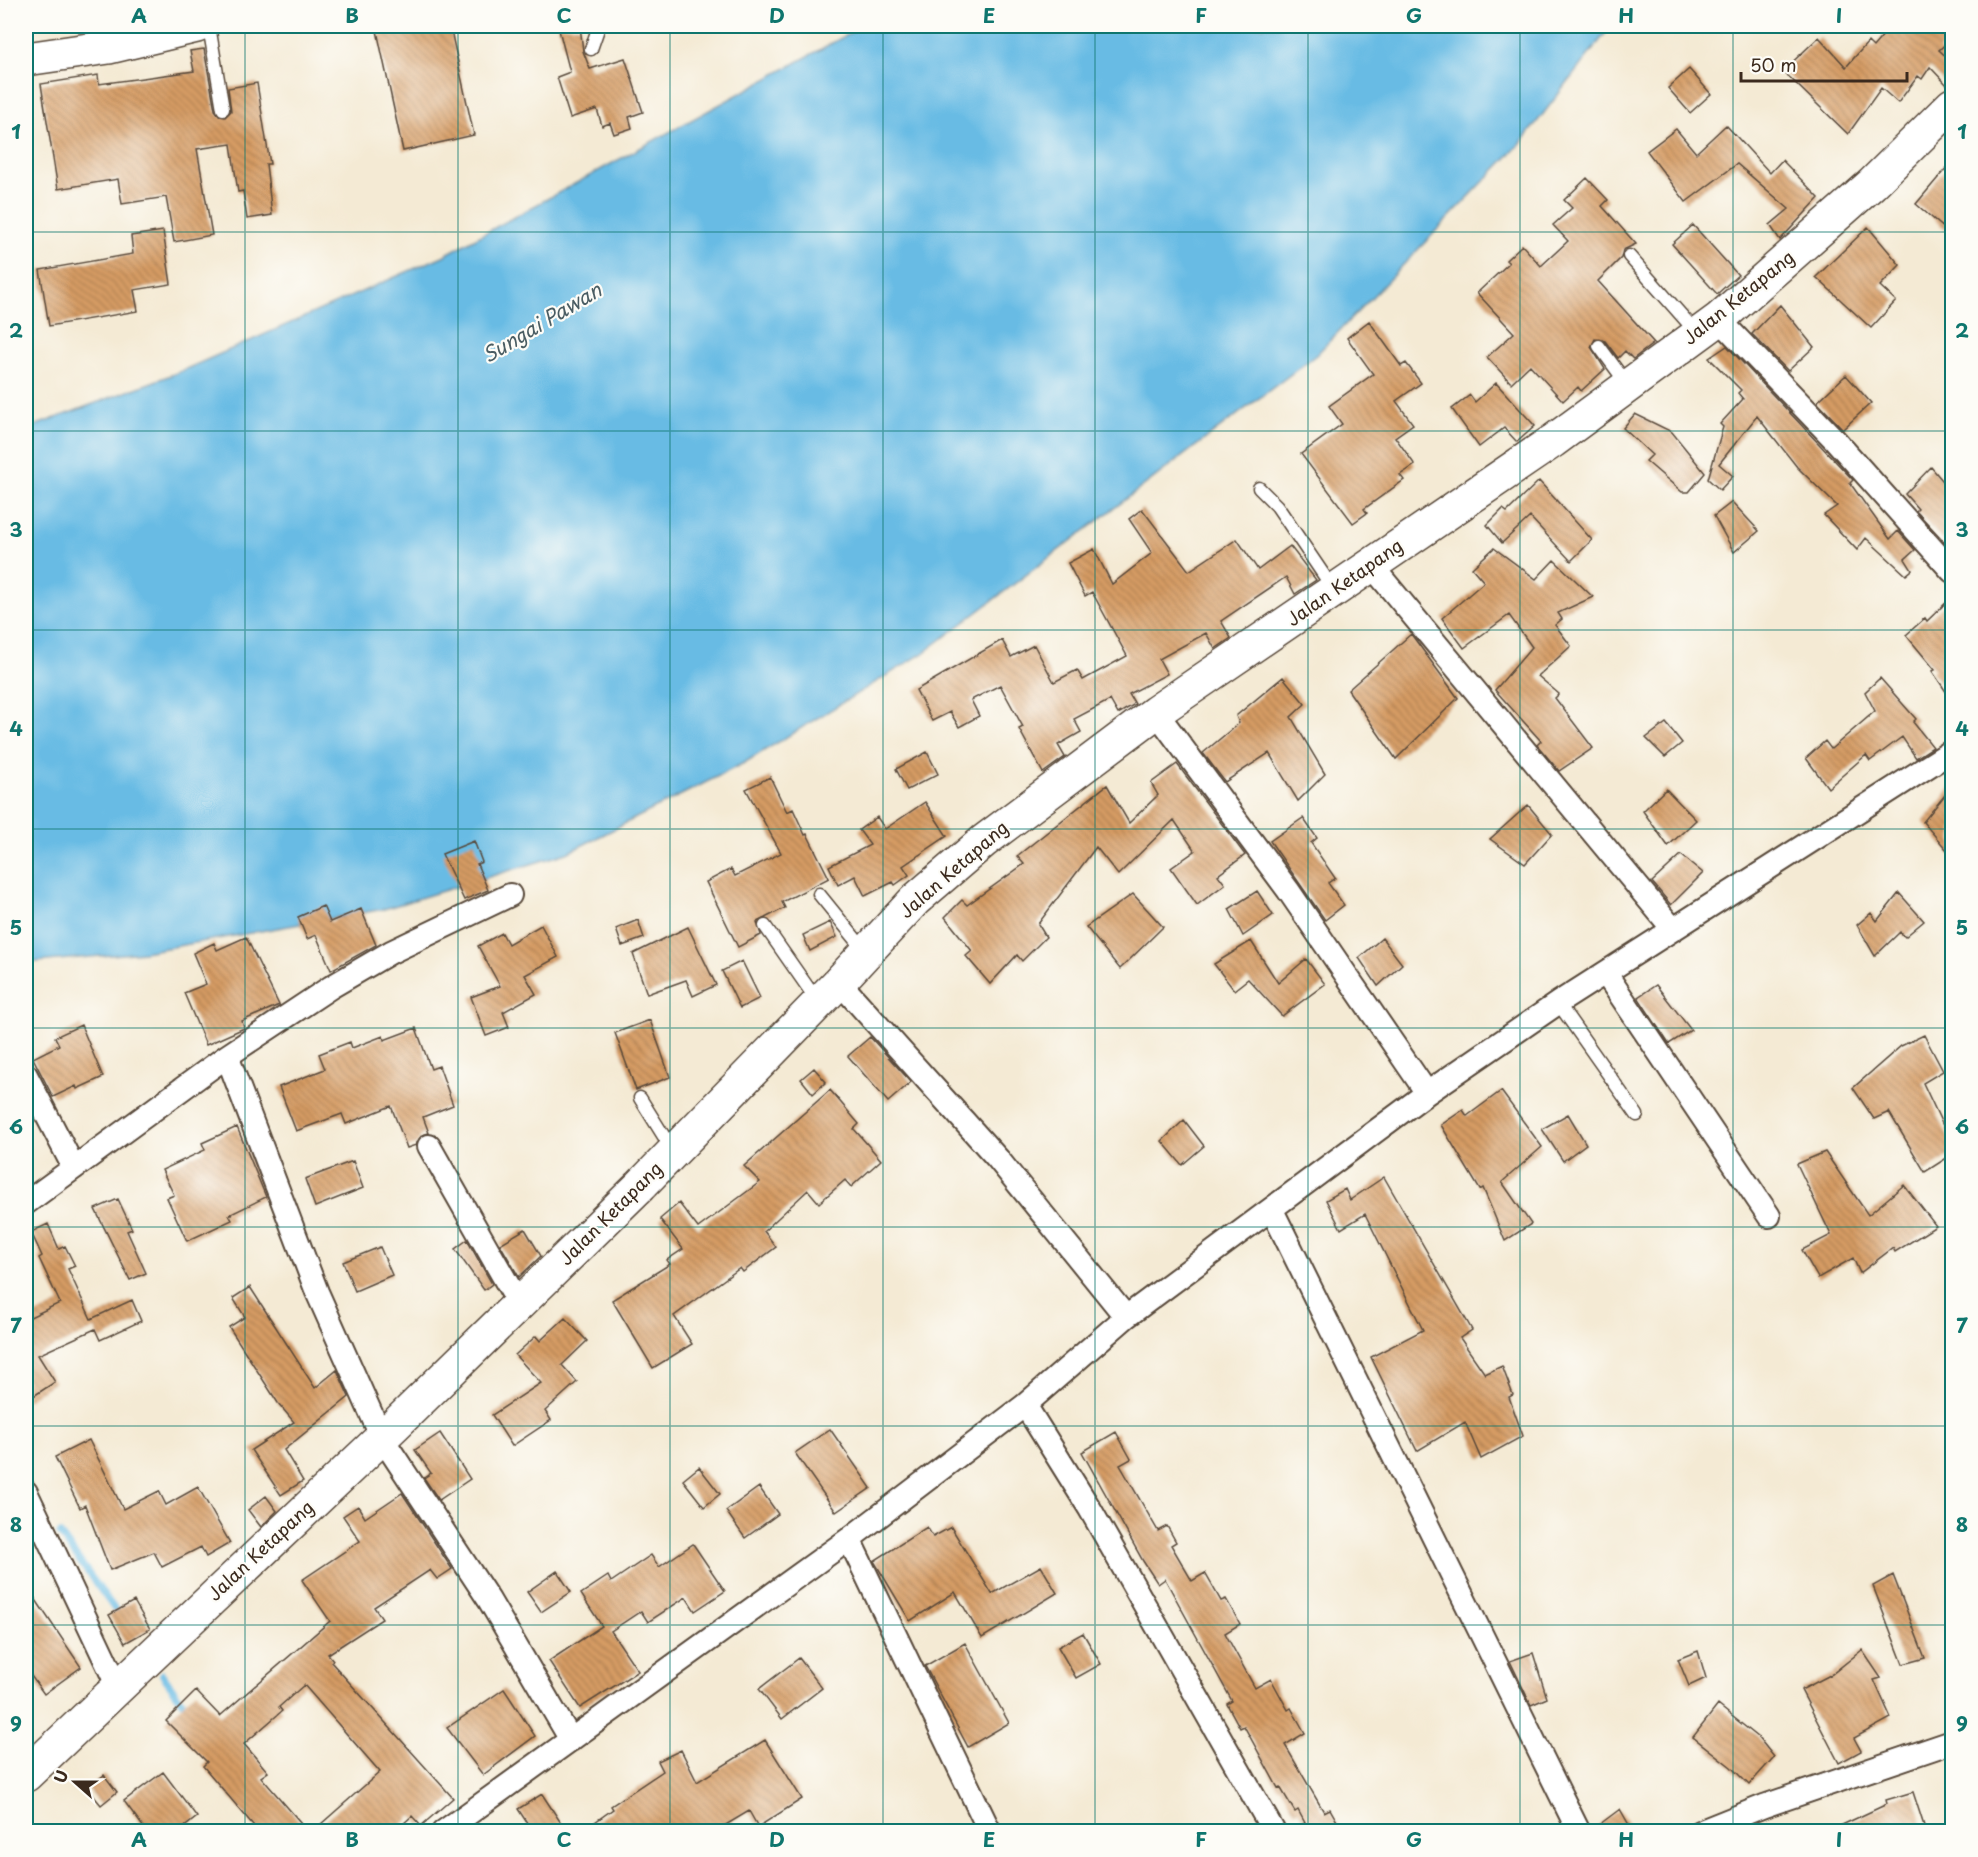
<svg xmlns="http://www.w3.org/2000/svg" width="1978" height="1857" font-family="'Playpen Sans',sans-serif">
	<defs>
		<pattern id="building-back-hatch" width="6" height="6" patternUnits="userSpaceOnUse" patternTransform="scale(1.5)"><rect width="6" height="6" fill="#d59b63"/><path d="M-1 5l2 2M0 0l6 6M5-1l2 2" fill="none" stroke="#ae7f51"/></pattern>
	</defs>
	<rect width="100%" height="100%" fill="#fdfcf7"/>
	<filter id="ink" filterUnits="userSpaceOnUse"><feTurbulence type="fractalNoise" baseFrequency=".0167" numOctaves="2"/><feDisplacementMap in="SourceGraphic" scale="12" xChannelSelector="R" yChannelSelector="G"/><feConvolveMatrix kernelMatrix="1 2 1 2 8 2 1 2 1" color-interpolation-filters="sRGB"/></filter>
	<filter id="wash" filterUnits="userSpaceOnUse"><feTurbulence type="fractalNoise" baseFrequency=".008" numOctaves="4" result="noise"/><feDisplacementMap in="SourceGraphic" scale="24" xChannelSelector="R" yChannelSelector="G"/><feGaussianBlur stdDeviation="1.35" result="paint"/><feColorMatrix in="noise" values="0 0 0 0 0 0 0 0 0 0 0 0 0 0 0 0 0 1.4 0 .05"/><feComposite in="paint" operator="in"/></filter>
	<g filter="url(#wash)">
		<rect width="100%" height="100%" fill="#f4ead4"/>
		<path fill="#67bbe4" stroke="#517281" stroke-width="1.5" d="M 863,26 L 1611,26 L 1520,144 L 1316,355 L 922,654 L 744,763 L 567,853 L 384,909 L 144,952 L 26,963 L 26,429 L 179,372 L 443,256 Z"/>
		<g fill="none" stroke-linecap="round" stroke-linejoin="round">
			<path stroke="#67bbe4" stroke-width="7" d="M 60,1534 L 121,1618
				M 162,1674 L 188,1710"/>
		</g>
		<g id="blocks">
			<path fill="url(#building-back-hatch)" d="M 376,26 L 450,26 L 474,135 L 403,151 Z
				M 558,26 L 580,26 L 583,51 L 590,69 L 625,58 L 643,112 L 629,117 L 632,128 L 614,134 L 610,123 L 602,126 L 597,109 L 570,118 L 557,77 L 570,72 Z
				M 1891,26 L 1953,26 L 1953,37 L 1939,50 L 1953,63 L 1953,87 L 1949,87 L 1930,67 L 1922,79 L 1918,76 L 1898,103 L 1881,88 L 1848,134 L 1783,71 L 1819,37 L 1846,67 L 1868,42 L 1873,47 Z
				M 204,49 L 215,110 L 220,116 L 225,117 L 231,111 L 228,88 L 257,83 L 270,164 L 266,164 L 272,215 L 247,219 L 243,191 L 238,192 L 231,144 L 197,149 L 212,235 L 174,242 L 166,197 L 122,204 L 118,179 L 58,189 L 41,84 L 98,75 L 99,84 L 194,71 L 190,51 Z
				M 1689,69 L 1711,94 L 1690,113 L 1668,88 Z
				M 1726,125 L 1770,173 L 1782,160 L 1819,198 L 1780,240 L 1770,225 L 1789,209 L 1737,164 L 1686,202 L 1647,151 L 1676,129 L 1696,153 Z
				M 1953,160 L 1953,236 L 1916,204 Z
				M 1587,178 L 1608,200 L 1602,206 L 1636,244 L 1623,250 L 1621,258 L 1598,281 L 1654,343 L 1633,359 L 1625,351 L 1618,358 L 1605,341 L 1595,339 L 1591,347 L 1605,369 L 1581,391 L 1578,387 L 1563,401 L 1530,365 L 1511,383 L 1487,357 L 1514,333 L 1477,293 L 1509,263 L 1506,260 L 1522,245 L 1541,266 L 1568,241 L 1553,225 L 1572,208 L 1564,200 Z
				M 1693,225 L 1738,275 L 1717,294 L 1672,244 Z
				M 1868,227 L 1900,265 L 1880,286 L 1896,301 L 1871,328 L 1816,277 Z
				M 163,231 L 171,284 L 134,290 L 138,311 L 49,326 L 40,270 L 133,254 L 131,236 Z
				M 1780,305 L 1814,347 L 1788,371 L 1752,334 Z
				M 1369,321 L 1401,366 L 1406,363 L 1421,383 L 1396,401 L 1413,424 L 1395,437 L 1415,465 L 1400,475 L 1404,480 L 1364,509 L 1367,513 L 1353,523 L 1301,454 L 1342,424 L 1329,406 L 1373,374 L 1347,338 Z
				M 1727,346 L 1853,480 L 1850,483 L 1890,539 L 1898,531 L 1915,550 L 1905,559 L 1912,570 L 1906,575 L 1866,538 L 1857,550 L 1824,515 L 1837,506 L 1797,467 L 1757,416 L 1719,464 L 1733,476 L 1720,490 L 1708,479 L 1723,427 L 1720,424 L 1743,399 L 1738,393 L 1741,390 L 1709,358 Z
				M 1846,375 L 1871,403 L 1843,429 L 1817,402 Z
				M 1496,383 L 1535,426 L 1517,442 L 1504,428 L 1479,447 L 1452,409 L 1470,395 L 1475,402 Z
				M 1635,414 L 1672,432 L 1705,473 L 1689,492 L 1682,492 L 1646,461 L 1652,455 L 1623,428 Z
				M 1931,467 L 1953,493 L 1953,551 L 1916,511 L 1918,509 L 1905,494 Z
				M 1539,481 L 1592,540 L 1571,561 L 1530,517 L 1502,543 L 1487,525 L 1503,509 L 1507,512 Z
				M 1732,502 L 1759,531 L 1734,552 L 1714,516 Z
				M 1142,509 L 1189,571 L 1237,539 L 1258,570 L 1290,546 L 1316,580 L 1295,594 L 1286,577 L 1221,621 L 1231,638 L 1215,649 L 1206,633 L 1159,659 L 1167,674 L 1129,694 L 1135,704 L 1118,714 L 1110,700 L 1074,719 L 1081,732 L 1058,745 L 1065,757 L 1043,773 L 1019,729 L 1023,727 L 1000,685 L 971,700 L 979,716 L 959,727 L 950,712 L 932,721 L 916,690 L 1002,640 L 1011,657 L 1034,645 L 1054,682 L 1077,670 L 1083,680 L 1127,656 L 1092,592 L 1085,596 L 1068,563 L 1094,549 L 1112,584 L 1152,553 L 1129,519 Z
				M 1494,548 L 1536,579 L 1554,560 L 1593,597 L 1558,613 L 1562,619 L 1555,625 L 1571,646 L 1538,676 L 1559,694 L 1555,698 L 1593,748 L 1559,771 L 1537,745 L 1541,741 L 1495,690 L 1532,647 L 1509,615 L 1464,648 L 1442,618 L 1484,582 L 1472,568 Z
				M 1953,596 L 1953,702 L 1932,671 L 1935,670 L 1906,635 L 1925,618 L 1927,621 Z
				M 1411,634 L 1458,698 L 1396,759 L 1348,690 Z
				M 1283,677 L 1305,704 L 1291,717 L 1325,774 L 1298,801 L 1269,753 L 1225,782 L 1203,753 L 1239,723 L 1236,716 Z
				M 1880,678 L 1916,719 L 1913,722 L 1933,747 L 1916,758 L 1902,737 L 1870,761 L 1866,755 L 1828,788 L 1806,758 L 1825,741 L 1831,749 L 1875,711 L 1865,692 Z
				M 1666,723 L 1682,743 L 1665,757 L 1646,738 Z
				M 927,752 L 938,774 L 907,790 L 896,769 Z
				M 1177,764 L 1245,855 L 1218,875 L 1225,884 L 1197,905 L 1171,868 L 1195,851 L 1174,820 L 1118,875 L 1096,847 L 1038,924 L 1046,937 L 1022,961 L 1017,955 L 990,984 L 966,956 L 972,951 L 945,917 L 962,900 L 967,905 L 1024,864 L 1017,856 L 1107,785 L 1129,823 L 1158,795 L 1151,783 Z
				M 770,777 L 787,812 L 793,809 L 805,835 L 807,834 L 829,878 L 782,902 L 785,908 L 757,922 L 761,935 L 738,947 L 706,882 L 731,869 L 735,876 L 781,853 L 746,789 Z
				M 1953,785 L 1953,857 L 1923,822 Z
				M 1666,789 L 1696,820 L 1668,846 L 1643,811 Z
				M 925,802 L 947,836 L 903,866 L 909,875 L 895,885 L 893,882 L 865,896 L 855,876 L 838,885 L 829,866 L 870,845 L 859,830 L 877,817 L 885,829 Z
				M 1528,805 L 1552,834 L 1525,864 L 1490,839 Z
				M 1303,818 L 1317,838 L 1311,843 L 1335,878 L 1328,883 L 1344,905 L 1325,920 L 1270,841 Z
				M 474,841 L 482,862 L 477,864 L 488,890 L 464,900 L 442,854 Z
				M 1681,855 L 1703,873 L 1671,905 L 1652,882 Z
				M 1257,891 L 1273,915 L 1243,936 L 1229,909 Z
				M 1899,893 L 1924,921 L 1905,937 L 1900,932 L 1875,956 L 1857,925 L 1871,913 L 1877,921 Z
				M 1133,894 L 1163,927 L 1120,969 L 1086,927 Z
				M 323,906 L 330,922 L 361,909 L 376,945 L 331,970 L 316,935 L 307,939 L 298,917 Z
				M 638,920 L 644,938 L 622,946 L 616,929 Z
				M 830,922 L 837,937 L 810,951 L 803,935 Z
				M 541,925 L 558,957 L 525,975 L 536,994 L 503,1012 L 509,1027 L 486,1036 L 471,997 L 500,986 L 478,946 L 502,933 L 508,944 Z
				M 688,927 L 716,985 L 693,996 L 686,980 L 647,994 L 633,954 Z
				M 246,937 L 279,1005 L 242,1021 L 244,1028 L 206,1045 L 184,993 L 206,984 L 193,953 L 214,943 L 217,950 Z
				M 1382,938 L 1402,964 L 1378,986 L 1359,958 Z
				M 1251,941 L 1278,983 L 1306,959 L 1325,984 L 1282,1016 L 1248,979 L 1234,990 L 1214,964 Z
				M 742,961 L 760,998 L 740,1008 L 722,971 Z
				M 1656,985 L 1691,1030 L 1669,1044 L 1638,997 Z
				M 650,1020 L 670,1077 L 636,1090 L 615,1033 Z
				M 81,1025 L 103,1077 L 77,1089 L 76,1086 L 53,1097 L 33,1058 L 59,1045 L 55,1037 Z
				M 416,1028 L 431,1069 L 439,1066 L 453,1105 L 423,1117 L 429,1133 L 422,1135 L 416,1145 L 407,1148 L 391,1106 L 346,1124 L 342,1114 L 296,1131 L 279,1087 L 325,1069 L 319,1054 L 350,1042 L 352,1048 L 383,1036 L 384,1040 Z
				M 1924,1035 L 1943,1071 L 1923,1083 L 1953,1147 L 1953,1154 L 1925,1172 L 1889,1112 L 1874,1119 L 1853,1088 L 1901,1046 Z
				M 870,1037 L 911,1082 L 888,1102 L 848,1056 Z
				M 814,1068 L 826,1082 L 813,1094 L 801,1079 Z
				M 830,1090 L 859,1124 L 854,1129 L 881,1160 L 851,1187 L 845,1180 L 819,1203 L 808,1190 L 764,1231 L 776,1247 L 743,1272 L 740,1268 L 674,1316 L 692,1344 L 653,1368 L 612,1300 L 670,1264 L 667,1260 L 683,1249 L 660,1219 L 679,1203 L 698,1228 L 760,1182 L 744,1166 Z
				M 1501,1091 L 1542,1147 L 1502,1182 L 1531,1224 L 1505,1241 L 1483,1188 L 1480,1190 L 1441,1125 L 1463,1110 L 1467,1116 Z
				M 1568,1114 L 1586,1144 L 1563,1161 L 1542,1129 Z
				M 1184,1120 L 1204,1146 L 1182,1165 L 1162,1141 Z
				M 237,1127 L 266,1197 L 229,1215 L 232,1220 L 187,1241 L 167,1198 L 174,1195 L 162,1170 L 205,1150 L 202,1143 Z
				M 1825,1152 L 1868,1215 L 1904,1185 L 1936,1226 L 1895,1252 L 1893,1248 L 1860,1273 L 1853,1258 L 1818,1278 L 1802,1250 L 1831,1235 L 1797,1164 Z
				M 353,1161 L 363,1188 L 315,1207 L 305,1179 Z
				M 1384,1177 L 1472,1330 L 1460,1338 L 1485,1374 L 1502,1366 L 1513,1395 L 1509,1397 L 1523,1436 L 1481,1459 L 1465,1422 L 1417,1451 L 1371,1357 L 1423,1330 L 1365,1214 L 1341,1229 L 1326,1200 L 1345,1189 L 1350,1200 Z
				M 118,1199 L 132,1229 L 127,1231 L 146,1273 L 130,1280 L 95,1209 Z
				M 48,1224 L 59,1249 L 65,1246 L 75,1266 L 68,1269 L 91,1319 L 132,1300 L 141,1321 L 100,1340 L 95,1329 L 38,1355 L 55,1382 L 26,1401 L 26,1319 L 60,1303 L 39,1258 L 42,1256 L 31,1232 Z
				M 525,1229 L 541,1256 L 519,1277 L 500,1244 Z
				M 467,1240 L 492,1284 L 484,1290 L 455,1249 Z
				M 380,1247 L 392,1275 L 355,1291 L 343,1262 Z
				M 250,1287 L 315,1388 L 337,1370 L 349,1397 L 284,1450 L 303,1481 L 281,1495 L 251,1450 L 294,1422 L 278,1403 L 229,1327 L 245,1317 L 233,1298 Z
				M 565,1318 L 587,1341 L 562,1365 L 577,1382 L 545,1411 L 551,1420 L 512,1446 L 492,1415 L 541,1383 L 515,1355 L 536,1336 L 540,1341 Z
				M 830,1429 L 871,1488 L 836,1512 L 795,1453 Z
				M 1116,1432 L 1131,1459 L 1120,1465 L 1158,1531 L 1167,1526 L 1176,1542 L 1171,1545 L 1192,1581 L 1205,1573 L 1221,1601 L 1226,1599 L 1240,1624 L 1225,1633 L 1255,1688 L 1271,1679 L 1288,1710 L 1291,1708 L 1305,1733 L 1285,1745 L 1324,1812 L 1330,1809 L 1343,1832 L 1290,1832 L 1305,1823 L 1298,1810 L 1295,1812 L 1280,1787 L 1278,1788 L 1244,1726 L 1240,1728 L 1227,1704 L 1232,1701 L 1165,1579 L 1158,1584 L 1143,1561 L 1082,1452 Z
				M 440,1433 L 470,1479 L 439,1500 L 424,1478 L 431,1473 L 415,1450 Z
				M 89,1440 L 123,1509 L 159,1491 L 166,1505 L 198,1487 L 230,1543 L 206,1557 L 201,1547 L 162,1567 L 154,1552 L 110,1570 L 85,1505 L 80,1508 L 55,1457 Z
				M 699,1467 L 720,1494 L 704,1507 L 683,1480 Z
				M 759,1487 L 778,1514 L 745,1538 L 726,1511 Z
				M 402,1493 L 452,1569 L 437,1579 L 430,1570 L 374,1607 L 382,1619 L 328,1654 L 333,1660 L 331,1662 L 453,1798 L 421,1826 L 412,1816 L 394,1832 L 312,1832 L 380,1772 L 304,1685 L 279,1707 L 282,1711 L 244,1744 L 268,1772 L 261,1777 L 301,1823 L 291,1832 L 259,1832 L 203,1766 L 207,1762 L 166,1721 L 196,1691 L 220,1716 L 330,1621 L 302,1580 L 360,1541 L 343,1516 L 358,1506 L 365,1518 Z
				M 266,1496 L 277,1511 L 261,1527 L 248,1510 Z
				M 927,1527 L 933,1537 L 951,1527 L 992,1594 L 1041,1566 L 1057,1593 L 982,1638 L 955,1592 L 910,1621 L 874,1561 Z
				M 693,1544 L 725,1591 L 695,1611 L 686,1597 L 648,1622 L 641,1611 L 611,1631 L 638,1671 L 580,1708 L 549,1661 L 602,1626 L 581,1594 L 608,1576 L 611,1582 L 651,1555 L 659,1567 Z
				M 557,1571 L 571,1592 L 541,1612 L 527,1592 Z
				M 1893,1575 L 1925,1658 L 1903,1664 L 1873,1586 Z
				M 26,1585 L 81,1667 L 44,1694 L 26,1669 Z
				M 134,1601 L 150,1629 L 125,1643 L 109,1615 Z
				M 1083,1633 L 1101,1664 L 1076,1678 L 1058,1647 Z
				M 965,1643 L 1009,1723 L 968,1747 L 925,1666 Z
				M 1862,1650 L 1881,1678 L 1874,1680 L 1891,1718 L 1854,1738 L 1861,1751 L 1839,1763 L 1801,1690 L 1832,1674 Z
				M 1698,1651 L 1706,1678 L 1689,1686 L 1678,1659 Z
				M 1533,1653 L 1547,1698 L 1531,1705 L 1510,1661 Z
				M 799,1658 L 822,1688 L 782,1719 L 759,1689 Z
				M 504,1689 L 535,1736 L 483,1775 L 447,1728 Z
				M 1718,1705 L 1758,1737 L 1774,1757 L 1749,1785 L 1731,1767 L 1693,1737 Z
				M 765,1740 L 802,1799 L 758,1827 L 749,1811 L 714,1832 L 581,1832 L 613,1809 L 611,1806 L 663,1771 L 658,1761 L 681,1750 L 697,1782 Z
				M 163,1772 L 197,1817 L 178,1832 L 147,1832 L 124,1801 Z
				M 104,1775 L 117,1792 L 101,1805 L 87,1788 Z
				M 1913,1792 L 1926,1832 L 1827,1832 L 1887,1804 L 1886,1800 Z
				M 542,1794 L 567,1832 L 533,1832 L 518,1809 Z
				M 1620,1809 L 1633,1832 L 1592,1832 L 1592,1830 Z"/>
		</g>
	</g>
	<g filter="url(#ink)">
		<use href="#blocks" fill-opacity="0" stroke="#574739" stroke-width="1.5"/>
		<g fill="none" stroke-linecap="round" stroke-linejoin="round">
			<defs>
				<path id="service" d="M 209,26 L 223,109
					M 591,49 L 599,26
					M 1629,256 L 1697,333
					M 1599,346 L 1627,384
					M 1259,488 L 1277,506 L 1334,590
					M 819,894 L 866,952
					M 765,926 L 818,1002
					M 1558,1003 L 1637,1115
					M 640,1098 L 673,1151"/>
				<path id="minor" d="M 1719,319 L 1835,440 L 1952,571
					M 1371,565 L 1673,929
					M 1156,712 L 1288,890 L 1427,1093
					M 1606,974 L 1769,1216
					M 839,982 L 998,1159 L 1126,1317
					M 227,1056 L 331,987 L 391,952 L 510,895
					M 26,1075 L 74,1168
					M 429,1146 L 519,1304
					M 26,1203 L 227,1056 L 317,1292 L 382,1438 L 489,1600 L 571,1740
					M 1272,1210 L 1579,1832
					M 1025,1405 L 1090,1509 L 1274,1832
					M 26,1492 L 118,1687
					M 849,1539 L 990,1832
					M 443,1832 L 849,1539 L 1025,1405 L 1126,1317 L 1427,1093 L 1558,1003 L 1952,751
					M 1699,1832 L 1764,1806 L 1952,1742"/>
				<path id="primary" d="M 26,59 L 109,47 L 197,26
					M 26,1775 L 395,1425 L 640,1186 L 839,982 L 915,900 L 984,841 L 1156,712 L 1553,441 L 1719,319 L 1872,184 L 1952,105"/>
			</defs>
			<use href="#service" stroke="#574739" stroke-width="15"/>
			<use href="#minor" stroke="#574739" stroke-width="26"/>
			<use href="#primary" stroke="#574739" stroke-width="36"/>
			<use href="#service" stroke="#fff" stroke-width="12"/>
			<use href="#minor" stroke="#fff" stroke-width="22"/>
			<use href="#primary" stroke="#fff" stroke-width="33"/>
		</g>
	</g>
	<path fill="none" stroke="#0f766e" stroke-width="1.5" stroke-opacity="0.55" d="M 245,26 L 245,1832M 458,26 L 458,1832M 670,26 L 670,1832M 883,26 L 883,1832M 1095,26 L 1095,1832M 1308,26 L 1308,1832M 1520,26 L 1520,1832M 1733,26 L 1733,1832M 26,232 L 1952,232M 26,431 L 1952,431M 26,630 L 1952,630M 26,829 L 1952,829M 26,1028 L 1952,1028M 26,1227 L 1952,1227M 26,1426 L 1952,1426M 26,1625 L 1952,1625"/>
	<g text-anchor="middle" stroke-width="4.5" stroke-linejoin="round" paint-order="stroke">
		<g font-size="18" fill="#3b2a1e" stroke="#fdfcf7">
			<text transform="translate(1739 298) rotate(-39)" y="6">Jalan Ketapang</text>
			<text transform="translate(1345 583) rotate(-35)" y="6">Jalan Ketapang</text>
			<text transform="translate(954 870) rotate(-41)" y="6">Jalan Ketapang</text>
			<text transform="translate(611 1214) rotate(-45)" y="6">Jalan Ketapang</text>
			<text transform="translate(261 1551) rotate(-43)" y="6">Jalan Ketapang</text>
		</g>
		<g font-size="20" font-style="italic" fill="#4a5d63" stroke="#fdfcf7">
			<text transform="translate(542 323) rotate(-31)" y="7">Sungai Pawan</text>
		</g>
	</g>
	<rect width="1978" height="1857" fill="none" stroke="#fdfcf7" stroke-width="66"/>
	<g transform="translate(75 1782) rotate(291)" stroke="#fdfcf7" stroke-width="4.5" paint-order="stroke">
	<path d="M0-4.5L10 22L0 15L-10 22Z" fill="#3b2a1e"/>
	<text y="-9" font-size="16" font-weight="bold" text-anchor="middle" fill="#3b2a1e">U</text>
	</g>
	<path d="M1741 72v9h166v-9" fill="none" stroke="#3b2a1e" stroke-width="3"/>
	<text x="1750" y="72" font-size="18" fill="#3b2a1e" stroke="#fdfcf7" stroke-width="4.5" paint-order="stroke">50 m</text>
	<rect x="33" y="33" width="1912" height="1791" fill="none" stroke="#0f766e" stroke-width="2"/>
	<g font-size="20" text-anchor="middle" font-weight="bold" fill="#0f766e">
		<text x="139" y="23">A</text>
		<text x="352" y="23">B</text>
		<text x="564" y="23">C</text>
		<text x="777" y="23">D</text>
		<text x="989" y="23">E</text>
		<text x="1201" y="23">F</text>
		<text x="1414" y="23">G</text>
		<text x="1626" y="23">H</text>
		<text x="1839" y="23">I</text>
		<text x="16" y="139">1</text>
		<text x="1962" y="139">1</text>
		<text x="16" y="338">2</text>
		<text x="1962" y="338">2</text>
		<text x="16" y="537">3</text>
		<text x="1962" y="537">3</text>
		<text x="16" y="736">4</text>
		<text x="1962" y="736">4</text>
		<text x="16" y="935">5</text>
		<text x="1962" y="935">5</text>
		<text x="16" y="1134">6</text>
		<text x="1962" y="1134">6</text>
		<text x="16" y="1333">7</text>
		<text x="1962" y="1333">7</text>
		<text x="16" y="1532">8</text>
		<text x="1962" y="1532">8</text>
		<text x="16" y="1731">9</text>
		<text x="1962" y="1731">9</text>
		<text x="139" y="1847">A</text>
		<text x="352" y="1847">B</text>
		<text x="564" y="1847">C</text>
		<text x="777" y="1847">D</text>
		<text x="989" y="1847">E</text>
		<text x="1201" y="1847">F</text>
		<text x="1414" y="1847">G</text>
		<text x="1626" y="1847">H</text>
		<text x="1839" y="1847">I</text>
	</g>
</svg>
